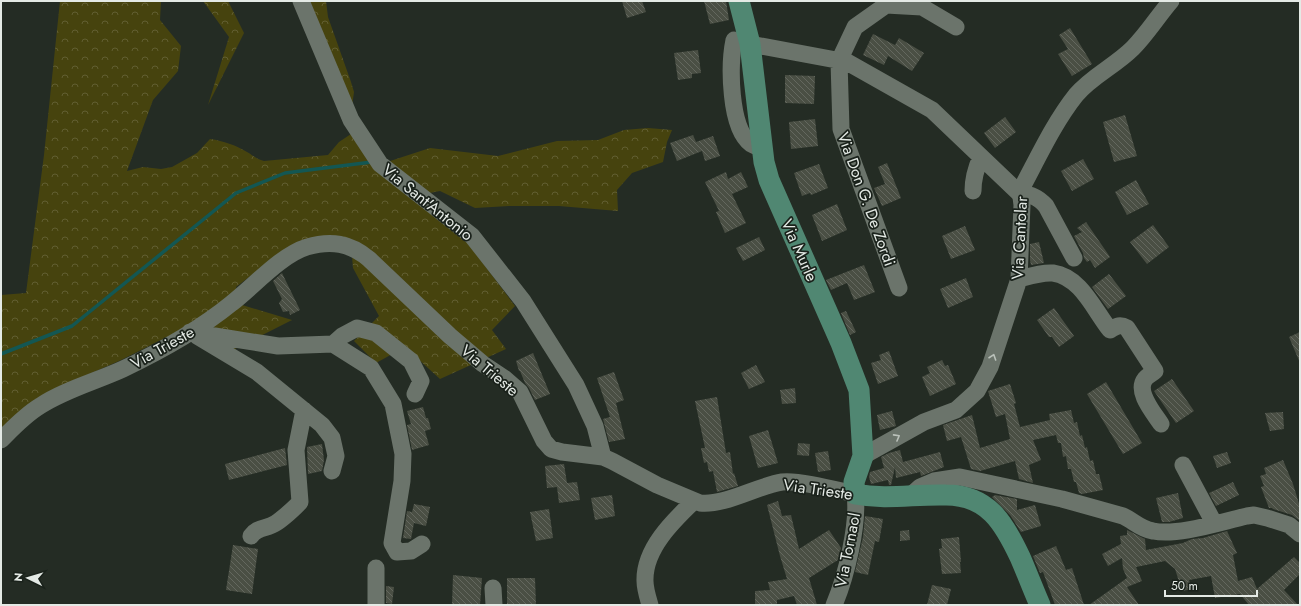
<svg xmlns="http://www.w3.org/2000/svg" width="1301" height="606" font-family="Jost,sans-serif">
	<defs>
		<pattern id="forest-crowns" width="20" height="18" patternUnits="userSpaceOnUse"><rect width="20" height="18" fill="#46430e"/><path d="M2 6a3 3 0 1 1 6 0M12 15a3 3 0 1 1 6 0" fill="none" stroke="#615e31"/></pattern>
		<pattern id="building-back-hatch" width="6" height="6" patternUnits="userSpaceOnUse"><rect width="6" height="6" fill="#4a4f44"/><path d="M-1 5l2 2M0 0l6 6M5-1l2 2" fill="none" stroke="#64685f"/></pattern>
	</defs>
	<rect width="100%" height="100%" fill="#242c24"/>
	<path fill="url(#forest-crowns)" d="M 60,1 L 161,1 L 160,20 L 181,46 L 178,71 L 153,100 L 127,171 L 143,167 L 161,169 L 172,167 L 197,153 L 210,139 C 224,141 235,145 247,152 C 254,156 256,159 264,161 L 328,155 L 339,142 L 354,132 L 467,242 L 515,306 L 492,330 L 506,349 L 440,379 L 405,347 L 376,363 L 354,341 L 379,316 L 353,268 L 351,245 L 266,264 L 236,287 L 242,305 L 292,320 L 217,358 L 213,319 L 161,340 L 119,361 L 71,382 L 1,431 L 1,295 L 26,293 L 44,155 Z
		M 203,1 L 228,1 L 244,33 L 208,105 L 229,37 Z
		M 309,1 L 326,1 L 328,17 L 351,82 L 354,92 L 352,106 Z
		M 648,128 L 672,130 L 667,142 L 663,162 L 632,173 L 617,190 L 618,211 L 559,206 L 509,206 L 475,208 L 440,191 L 424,194 L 384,163 L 430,148 L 498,156 L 557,141 L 598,140 L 624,130 Z"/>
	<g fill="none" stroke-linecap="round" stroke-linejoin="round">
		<path stroke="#135753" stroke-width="3.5" d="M 1,354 L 72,326 L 236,193 L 285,173 L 372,162"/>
	</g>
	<path fill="url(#building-back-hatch)" d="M 622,1 L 642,1 L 646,12 L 627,18 Z
		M 704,1 L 726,1 L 729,20 L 710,24 Z
		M 1070,28 L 1092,64 L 1072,76 L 1058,54 L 1068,49 L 1059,35 Z
		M 873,34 L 895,45 L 899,38 L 924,53 L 912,71 L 888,56 L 884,65 L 863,55 Z
		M 698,50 L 701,73 L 692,74 L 692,78 L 678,80 L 674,53 Z
		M 785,75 L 815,76 L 814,104 L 785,103 Z
		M 1125,115 L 1137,156 L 1114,162 L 1103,122 Z
		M 1005,117 L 1016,132 L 995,148 L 984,133 Z
		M 815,119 L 818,146 L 791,149 L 789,122 Z
		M 693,135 L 696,142 L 713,136 L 720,156 L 705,161 L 702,151 L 677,161 L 670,143 Z
		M 1083,159 L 1094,179 L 1072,191 L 1061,171 Z
		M 887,163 L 901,198 L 882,206 L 874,188 L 885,184 L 878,167 Z
		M 819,164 L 828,188 L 811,195 L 810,193 L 802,196 L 794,173 Z
		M 726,172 L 728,179 L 741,172 L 748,187 L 732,194 L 746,223 L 725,233 L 716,212 L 719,211 L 705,182 Z
		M 1136,180 L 1149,204 L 1127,215 L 1115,192 Z
		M 837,204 L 847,230 L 822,241 L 812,215 Z
		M 1086,222 L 1110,257 L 1095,268 L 1090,260 L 1087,262 L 1084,258 L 1083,253 L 1074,236 L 1082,232 L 1077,228 Z
		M 1153,225 L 1169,247 L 1147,264 L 1130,242 Z
		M 965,226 L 975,250 L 951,259 L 942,236 Z
		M 759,237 L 765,250 L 743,261 L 736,248 Z
		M 1039,242 L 1044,263 L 1031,265 L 1030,260 L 1030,244 Z
		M 864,265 L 875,292 L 854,300 L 847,283 L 831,290 L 826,280 Z
		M 282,273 L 300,310 L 290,315 L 289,311 L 283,312 L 279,303 L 282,299 L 273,281 Z
		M 1109,274 L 1126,296 L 1108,309 L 1092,287 Z
		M 966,278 L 973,297 L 948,308 L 940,289 Z
		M 1054,308 L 1074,336 L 1059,347 L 1052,337 L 1049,337 L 1037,320 Z
		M 846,311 L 856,332 L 850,335 L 841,313 Z
		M 1300,332 L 1300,363 L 1289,337 Z
		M 889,351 L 898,376 L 878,384 L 871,363 L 881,360 L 879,355 Z
		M 533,353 L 550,394 L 535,400 L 529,388 L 525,383 L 520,371 L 519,371 L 516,361 Z
		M 942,360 L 945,366 L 948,365 L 956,384 L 930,396 L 922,377 L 930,373 L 927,367 Z
		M 756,365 L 765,382 L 749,389 L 741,373 Z
		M 614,372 L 624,400 L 616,403 L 625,439 L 609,442 L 603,419 L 610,417 L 597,378 Z
		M 1172,379 L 1194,411 L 1176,423 L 1154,391 Z
		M 1106,382 L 1142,443 L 1123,454 L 1087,394 Z
		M 1010,384 L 1016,403 L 1014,404 L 1020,427 L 1050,420 L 1049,414 L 1071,410 L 1074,423 L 1077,422 L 1080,436 L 1082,435 L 1085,448 L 1087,447 L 1090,461 L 1093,460 L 1096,474 L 1099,474 L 1103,490 L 1082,494 L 1079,493 L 1076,482 L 1074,482 L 1071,469 L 1068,469 L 1066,456 L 1063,457 L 1061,443 L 1058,443 L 1056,435 L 1033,440 L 1041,460 L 1029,465 L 1033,483 L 1019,479 L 1015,461 L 980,471 L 971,469 L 961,437 L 947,441 L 943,425 L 972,415 L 980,448 L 1010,439 L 1005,414 L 996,417 L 988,391 Z
		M 795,388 L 796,403 L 782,404 L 780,390 Z
		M 717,397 L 726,453 L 730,452 L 733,474 L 734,473 L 738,486 L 717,492 L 713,471 L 709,472 L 707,462 L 704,463 L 701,448 L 705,448 L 695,401 Z
		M 423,407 L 426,418 L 428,418 L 431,429 L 425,431 L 429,445 L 412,450 L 407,425 L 411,424 L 407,411 Z
		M 892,411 L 896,426 L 880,430 L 877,415 Z
		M 1283,412 L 1284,429 L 1270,431 L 1265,413 Z
		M 768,430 L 778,463 L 758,468 L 749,436 Z
		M 798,443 L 810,444 L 809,456 L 797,455 Z
		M 322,444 L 324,460 L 322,471 L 308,474 L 307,447 Z
		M 285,448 L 287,465 L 229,480 L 225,464 Z
		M 900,450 L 903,462 L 940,452 L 944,467 L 921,476 L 920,472 L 896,478 L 895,467 L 891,485 L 889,485 L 888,480 L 871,484 L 869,477 L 870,472 L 884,468 L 881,457 L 889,453 Z
		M 828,451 L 831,470 L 818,472 L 815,453 Z
		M 1227,452 L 1231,463 L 1217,468 L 1213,456 Z
		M 1283,460 L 1293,484 L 1300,507 L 1300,521 L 1292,515 L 1273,509 L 1272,508 L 1269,508 L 1261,487 L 1264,486 L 1260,476 L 1266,474 L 1264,468 Z
		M 564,464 L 567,483 L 577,482 L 580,500 L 559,503 L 557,487 L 547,488 L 545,466 Z
		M 1233,482 L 1239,495 L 1216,506 L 1209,493 Z
		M 1178,493 L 1183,518 L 1169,522 L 1162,522 L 1156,498 Z
		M 612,495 L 615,516 L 595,520 L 591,498 Z
		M 995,495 L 1017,499 L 1017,510 L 1035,505 L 1041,526 L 1021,532 L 1010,515 L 992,497 Z
		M 778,501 L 782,516 L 791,515 L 799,549 L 829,530 L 841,548 L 838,560 L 809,578 L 817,605 L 797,605 L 794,596 L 777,600 L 777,605 L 755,605 L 755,591 L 770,590 L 768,582 L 787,579 L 780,556 L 767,505 Z
		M 414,504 L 430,507 L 426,526 L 414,523 L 411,539 L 403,538 L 407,511 L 412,512 Z
		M 549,509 L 553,538 L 536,541 L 530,512 Z
		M 865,516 L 883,519 L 879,542 L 875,541 L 868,575 L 855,572 L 863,537 Z
		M 909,530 L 910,540 L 900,541 L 900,531 Z
		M 1127,530 L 1145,539 L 1146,550 L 1183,543 L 1192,539 L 1203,538 L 1227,531 L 1237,553 L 1233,555 L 1238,581 L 1252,577 L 1257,589 L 1294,557 L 1300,563 L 1300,574 L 1284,590 L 1298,605 L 1249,605 L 1240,594 L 1215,598 L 1211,576 L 1189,580 L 1192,589 L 1182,591 L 1175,569 L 1165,561 L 1136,567 L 1142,581 L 1127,587 L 1139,605 L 1089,605 L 1127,578 L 1123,569 L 1122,558 L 1108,566 L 1102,554 L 1121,544 L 1120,536 L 1127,535 Z
		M 959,537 L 961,562 L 960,562 L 961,573 L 942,574 L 939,549 L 942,548 L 941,539 Z
		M 233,545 L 258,549 L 252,594 L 226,590 Z
		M 1056,546 L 1066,570 L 1072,568 L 1084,605 L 1055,605 L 1043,572 L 1040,573 L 1033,556 Z
		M 453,575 L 482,578 L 480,605 L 452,605 Z
		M 507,578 L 535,578 L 536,605 L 507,605 Z
		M 932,585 L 951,589 L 947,605 L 927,605 Z
		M 386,586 L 394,587 L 392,604 L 386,603 Z"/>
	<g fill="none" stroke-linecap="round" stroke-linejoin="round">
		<path stroke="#6b746b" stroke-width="17" d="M 301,1 L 351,120 L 380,164 L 472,236 L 523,301 L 576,385 L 595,426 L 603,457
			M 734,40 C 729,64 729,128 751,144 C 754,146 759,147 762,149
			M 750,44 L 847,62 L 932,110 L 1019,193 C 1031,195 1037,196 1046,206 L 1074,258
			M 973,191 C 973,179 976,168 981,157
			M 1019,279 C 1030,276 1042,272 1053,273 C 1081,277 1094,310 1110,330 C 1117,326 1120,324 1127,328 L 1155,371 C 1152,374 1147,376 1145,379 C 1135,392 1154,413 1161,424
			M 899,288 L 841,129 L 839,61 L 855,27 L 886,5 L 922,7 L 956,27
			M 190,332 L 278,346 L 333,344 L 371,368 L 393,404 L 403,454 L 402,481 L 392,543 L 397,552 L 411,551 L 422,544
			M 197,336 L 257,372 L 322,425 L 332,438 L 336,456 L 332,471
			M 333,344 L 342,336 L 357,328 L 376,333 L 411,361 L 421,381 L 415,394
			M 1,440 C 13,428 25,415 40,406 C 64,390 97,381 123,369 C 161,351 200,329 232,303 C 254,286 281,255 307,247 C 331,240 350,243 369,259 L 450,336 L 483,364 L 504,378 L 520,392 L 544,441 L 551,449 L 562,452 L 603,457 L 612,461 L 657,485 L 700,503 C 724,506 757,486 782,482 C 799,480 837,490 855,494 C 859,524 846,577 834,605
			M 863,456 L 924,422 L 956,410 L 977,391 L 990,367 L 1019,279 L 1022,205 L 1021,197 L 1019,193 C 1037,160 1053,124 1076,95 C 1092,76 1115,66 1133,48 C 1147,34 1158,16 1171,1
			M 1183,465 L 1214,523
			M 910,496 L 920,487 L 934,481 L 960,477 L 1062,499 L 1123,516 C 1134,521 1140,529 1153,531 C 1179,536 1220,522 1247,516 L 1254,515 L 1267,518 L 1289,525 L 1300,534
			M 251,536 C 257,527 267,529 276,523 C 282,519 295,508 300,502 L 296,450 L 304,410
			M 493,588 L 494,605
			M 376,605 L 376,568
			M 650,605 C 648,598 645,589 645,581 C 644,549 673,521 694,501"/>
		<path stroke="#508772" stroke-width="21" d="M 739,1 L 750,44 L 764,162 L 769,180 L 841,343 L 859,390 L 863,456 L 854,482 L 855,494 C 887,500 914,494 946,495 C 988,495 1004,523 1020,557 C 1027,573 1033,589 1040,605"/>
	</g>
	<defs><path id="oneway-chevron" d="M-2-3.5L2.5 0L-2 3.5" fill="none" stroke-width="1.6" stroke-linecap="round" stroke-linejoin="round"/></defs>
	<g stroke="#bac1ba">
		<use href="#oneway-chevron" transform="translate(993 357) rotate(-71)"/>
		<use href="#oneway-chevron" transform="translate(897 437) rotate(-29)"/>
	</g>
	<g text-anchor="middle" stroke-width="3.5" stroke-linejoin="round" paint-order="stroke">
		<g font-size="16" fill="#e4eae5" stroke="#1a221b">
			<text transform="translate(867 199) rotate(70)" y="6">Via Don G. De Zordi</text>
			<text transform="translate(428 202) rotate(39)" y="6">Via Sant'Antonio</text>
			<text transform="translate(1019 238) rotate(-87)" y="6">Via Cantolar</text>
			<text transform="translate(800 250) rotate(66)" y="6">Via Murle</text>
			<text transform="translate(162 347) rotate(-29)" y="6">Via Trieste</text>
			<text transform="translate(490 370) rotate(40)" y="6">Via Trieste</text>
			<text transform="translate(818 489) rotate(8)" y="6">Via Trieste</text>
			<text transform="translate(847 550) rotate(-79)" y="6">Via Tornaol</text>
		</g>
	</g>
	<rect width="1301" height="606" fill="none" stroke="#e4eae5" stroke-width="4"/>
	<g transform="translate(28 578) rotate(275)" stroke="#1a221b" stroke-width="3" paint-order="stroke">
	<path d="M0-3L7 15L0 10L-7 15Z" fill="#e4eae5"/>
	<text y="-6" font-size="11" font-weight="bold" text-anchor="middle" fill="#e4eae5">N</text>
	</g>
	<path d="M1165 590v6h92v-6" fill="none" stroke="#e4eae5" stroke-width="2"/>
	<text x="1171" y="590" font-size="12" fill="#e4eae5" stroke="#1a221b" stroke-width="3" paint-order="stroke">50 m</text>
</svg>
